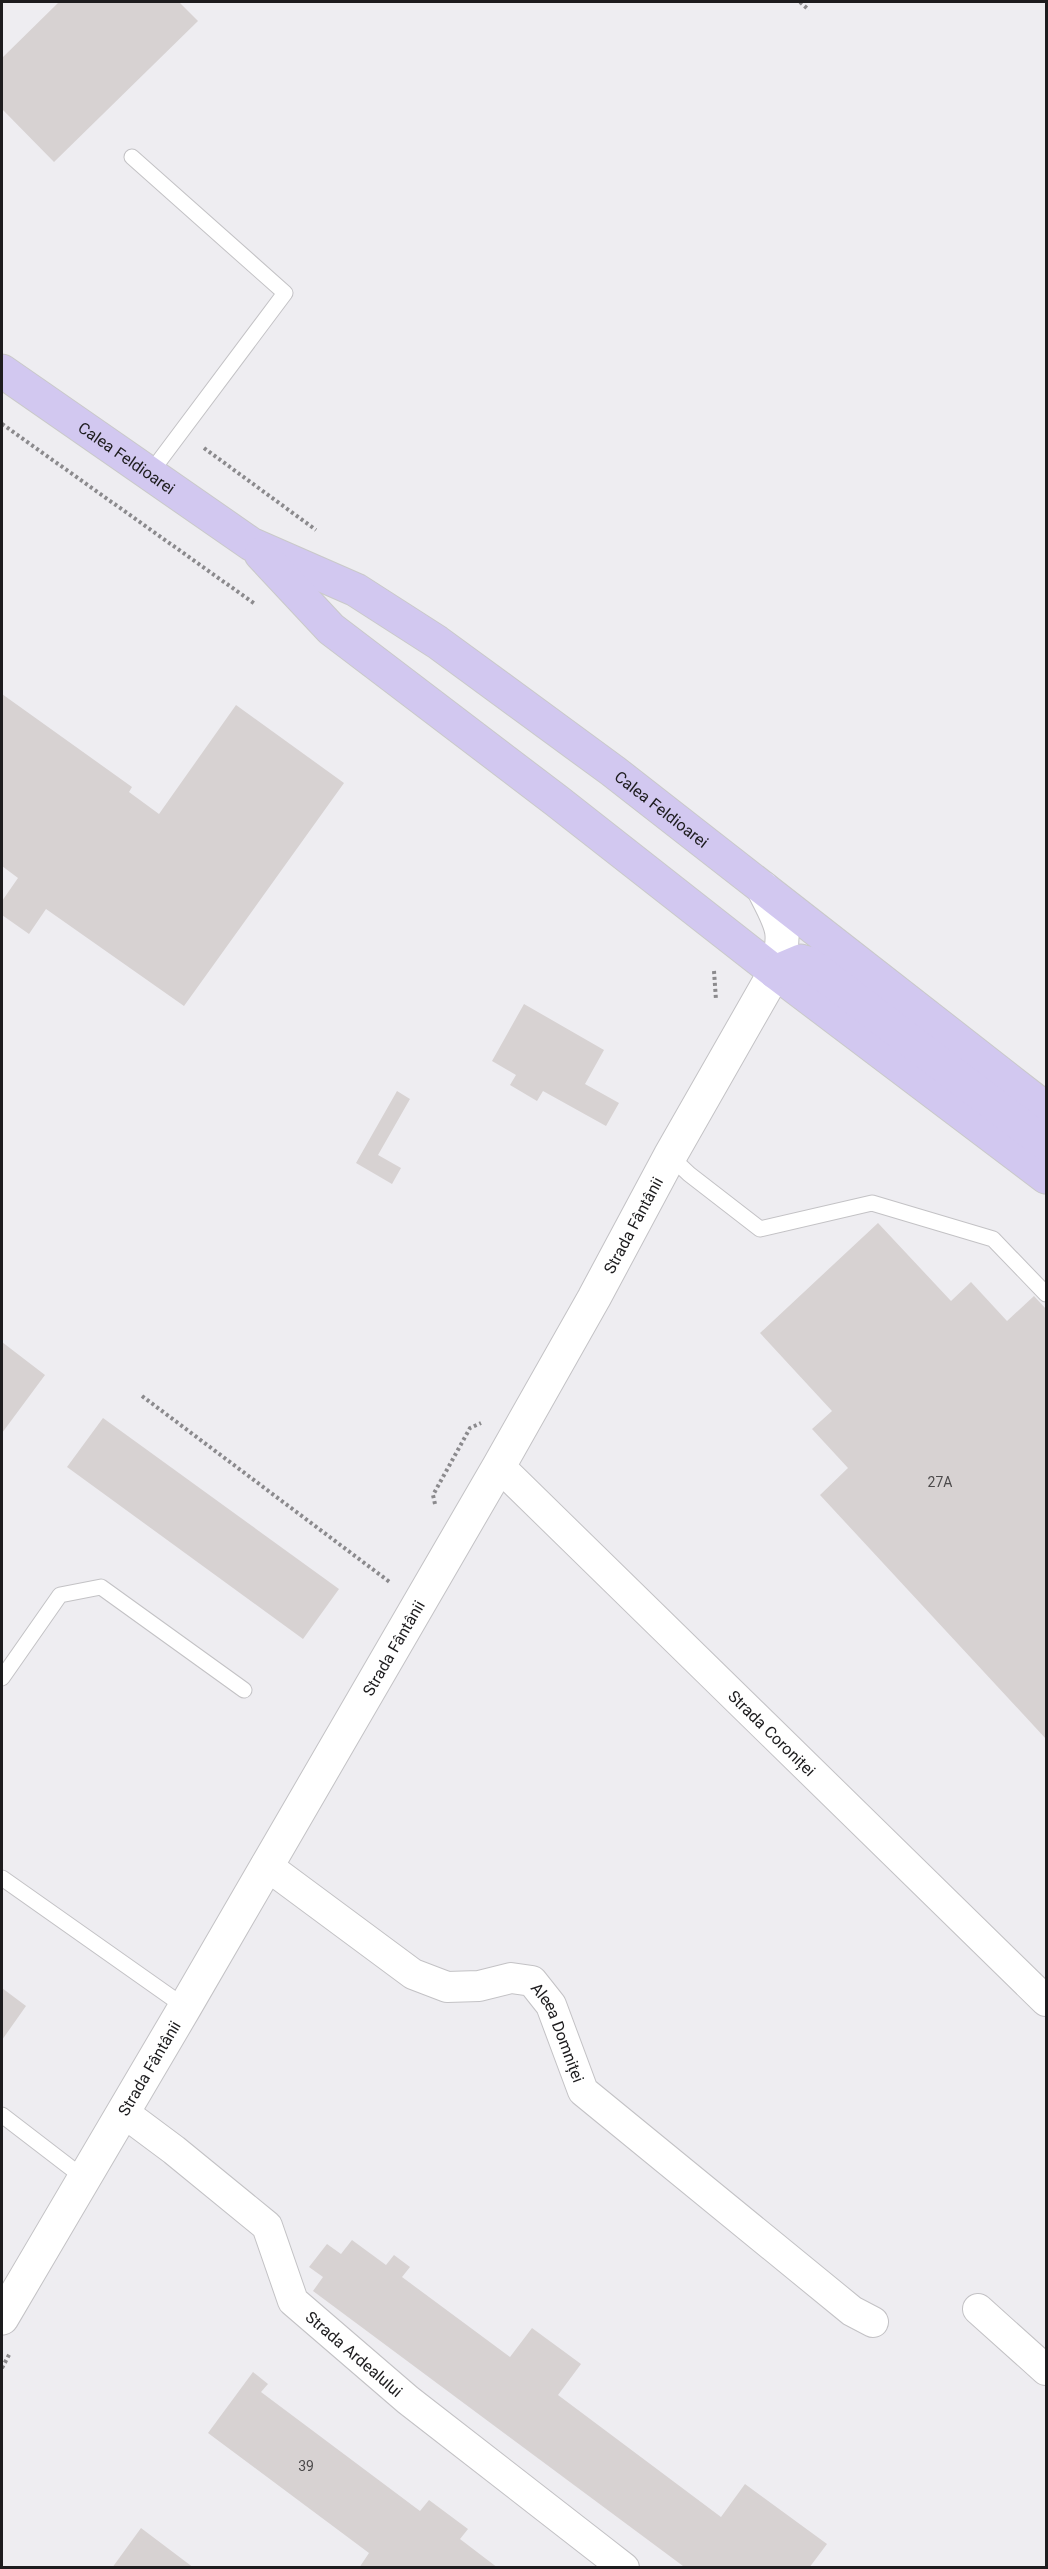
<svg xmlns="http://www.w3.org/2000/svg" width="1048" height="2569" font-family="Roboto,sans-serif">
	<rect width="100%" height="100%" fill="#eeedf1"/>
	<path fill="#d7d2d2" d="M 59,2 L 179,2 L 198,21 L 54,162 L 2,109 L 2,58 Z
		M 2,694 L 132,787 L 129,792 L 159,814 L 236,705 L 344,783 L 184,1006 L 46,909 L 29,934 L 2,915 L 2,901 L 18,878 L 2,866 Z
		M 524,1004 L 604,1050 L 585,1084 L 619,1103 L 606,1126 L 543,1091 L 537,1101 L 510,1085 L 516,1075 L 492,1061 Z
		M 397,1091 L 410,1099 L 378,1155 L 401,1168 L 392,1184 L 356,1163 Z
		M 878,1223 L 951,1301 L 971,1282 L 1007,1321 L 1034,1296 L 1046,1309 L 1046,1739 L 820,1495 L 848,1468 L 812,1429 L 832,1411 L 760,1333 Z
		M 2,1342 L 45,1375 L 2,1433 Z
		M 103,1418 L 339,1589 L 303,1639 L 67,1467 Z
		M 2,1988 L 26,2006 L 2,2040 Z
		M 352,2240 L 386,2265 L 394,2255 L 410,2267 L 402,2277 L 510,2357 L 532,2328 L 581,2364 L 558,2395 L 721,2517 L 745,2484 L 827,2544 L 809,2568 L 681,2568 L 683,2566 L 313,2291 L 323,2277 L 309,2267 L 327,2244 L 341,2254 Z
		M 253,2372 L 268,2384 L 261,2392 L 420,2511 L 429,2500 L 468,2529 L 460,2539 L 498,2568 L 359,2568 L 369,2553 L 208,2433 Z
		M 141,2528 L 194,2568 L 112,2568 Z"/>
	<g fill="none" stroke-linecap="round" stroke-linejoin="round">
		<defs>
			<path id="service" d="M 132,157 L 285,293 L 151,472
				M 670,1156 L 689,1174 L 760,1229 L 872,1203 L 993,1239 L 1046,1294
				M 2,1678 L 60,1595 L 101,1587 L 244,1690
				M 2,1878 L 185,2007
				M 2,2115 L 84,2178"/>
			<g id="minor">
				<path id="s1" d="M 499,1466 L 1046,2001"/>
				<path id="s2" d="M 266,1865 L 413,1974 L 447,1987 L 479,1986 L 511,1978 L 532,1981 L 551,2005 L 583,2091 L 852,2311 L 873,2322"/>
				<path id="s3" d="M 123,2112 L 174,2150 L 267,2226 L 293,2301 L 408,2400 L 624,2568"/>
				<path d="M 978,2309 L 1046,2370"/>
			</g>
			<g id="tertiary">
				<path id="s4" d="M 2,2318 L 185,2007 L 499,1466 L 594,1298 L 670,1156 L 775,972 C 789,930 781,925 763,888"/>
			</g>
			<g id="trunk">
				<path id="s5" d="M 2,371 L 251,544 L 356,590 L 437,642 L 613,771 L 1046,1109"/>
				<path d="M 261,554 L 331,629 L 557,801 L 775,972 L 1046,1177"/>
				<path d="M 775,972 L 801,961 L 808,963 L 1046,1144"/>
			</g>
		</defs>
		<use href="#service" stroke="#c3c2c5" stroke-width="17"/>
		<use href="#minor" stroke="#c3c2c5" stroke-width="32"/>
		<use href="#tertiary" stroke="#c3c2c5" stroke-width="35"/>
		<use href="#trunk" stroke="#c9c9c9" stroke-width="35"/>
		<path stroke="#8b8a8d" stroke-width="4" stroke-dasharray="3 3" stroke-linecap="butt" d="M 800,2 L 809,10
			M 2,424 L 255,604
			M 204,448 L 316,530
			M 714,971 L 716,1000
			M 142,1396 L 391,1583
			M 435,1504 L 433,1495 L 470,1428 L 481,1423
			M 2,2368 L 10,2353"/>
		<use href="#service" stroke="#fff" stroke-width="15"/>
		<use href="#minor" stroke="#fff" stroke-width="30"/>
		<use href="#tertiary" stroke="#fff" stroke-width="33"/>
		<use href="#trunk" stroke="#d2c8f0" stroke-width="33"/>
	</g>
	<g text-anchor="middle" stroke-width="4.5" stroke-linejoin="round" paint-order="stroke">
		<g font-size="14" fill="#4c4a4b">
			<text x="940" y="1487">27A</text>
			<text x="306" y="2471">39</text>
		</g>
		<g font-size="16" fill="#1d1c1e" stroke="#fff">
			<text dy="6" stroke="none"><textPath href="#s5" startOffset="152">Calea Feldioarei</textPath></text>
			<text dy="6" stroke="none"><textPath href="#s5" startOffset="794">Calea Feldioarei</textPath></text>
			<text dy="6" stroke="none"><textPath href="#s4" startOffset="1262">Strada Fântânii</textPath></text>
			<text dy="6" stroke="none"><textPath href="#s4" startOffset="776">Strada Fântânii</textPath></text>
			<text dy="6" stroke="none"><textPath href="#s1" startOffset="382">Strada Coroniței</textPath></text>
			<text dy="6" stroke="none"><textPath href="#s2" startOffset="364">Aleea Domniței</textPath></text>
			<text dy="6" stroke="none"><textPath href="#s4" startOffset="290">Strada Fântânii</textPath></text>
			<text dy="6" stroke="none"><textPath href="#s3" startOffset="344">Strada Ardealului</textPath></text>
		</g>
	</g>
	<rect width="1048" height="2569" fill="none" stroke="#1d1c1e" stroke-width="6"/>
</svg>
